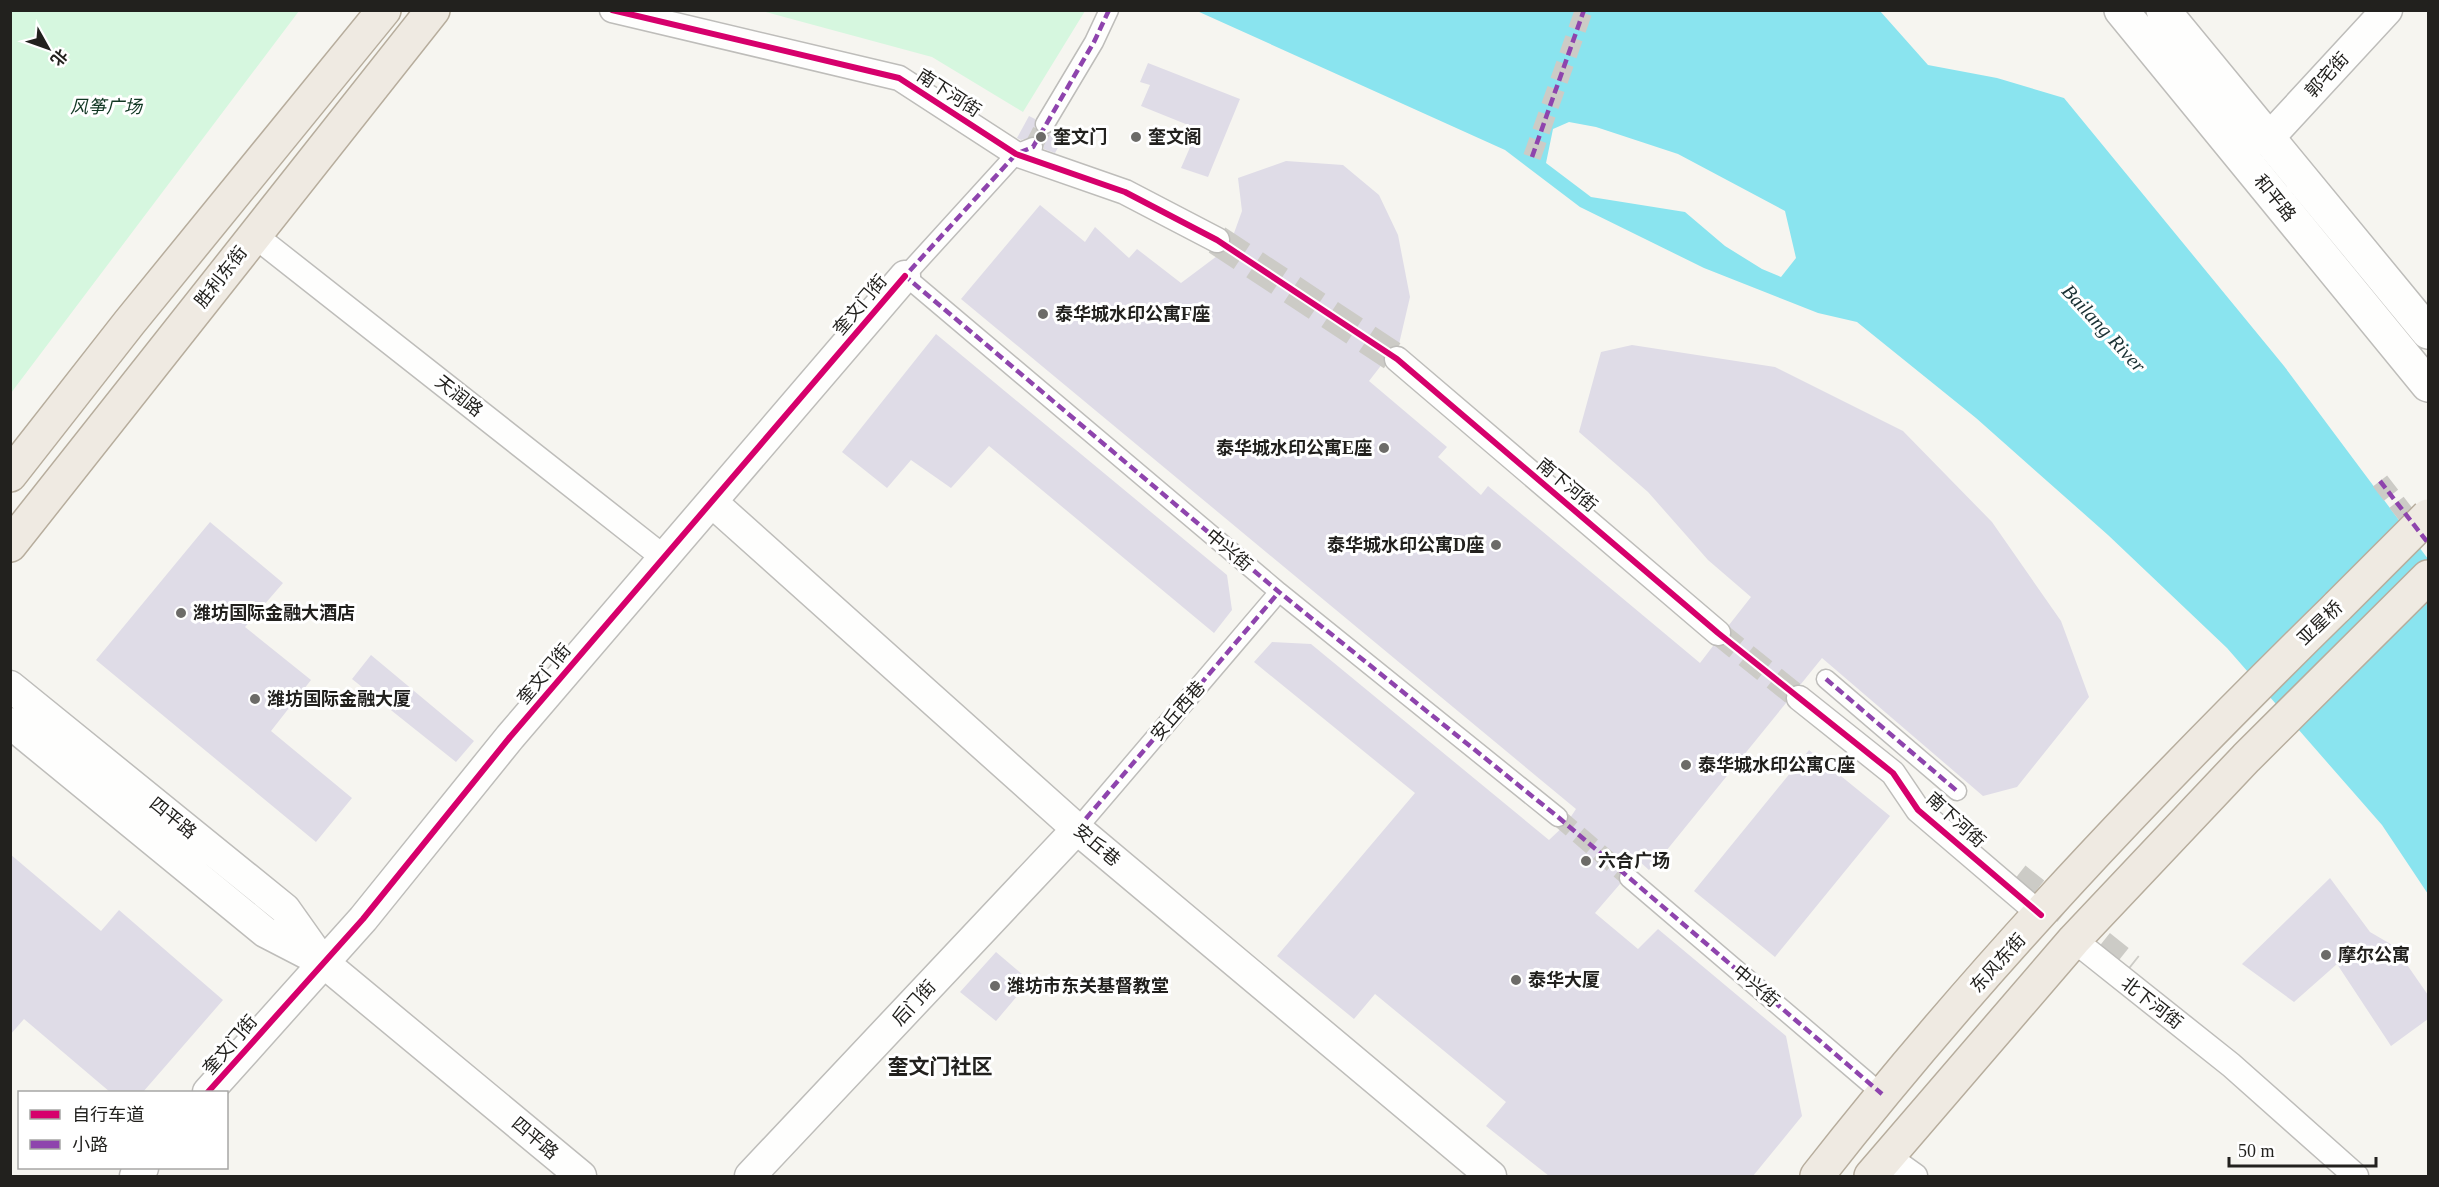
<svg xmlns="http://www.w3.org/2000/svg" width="2439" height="1187" font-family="'Times New Roman','Noto Sans SC',serif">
	<rect width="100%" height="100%" fill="#f6f5f0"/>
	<path fill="#d6f7df" d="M 11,10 L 299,11 L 11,393 L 10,11 Z
		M 762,11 L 1085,11 L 1023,112 L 932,57 Z"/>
	<path fill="#8ae4ef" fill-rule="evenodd" d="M 1197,11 L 1880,11 L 1928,65 L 1997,78 L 2064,98 L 2284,366 L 2428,559 L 2428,894 L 2382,825 L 2227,648 L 2108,535 L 1976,418 L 1857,322 L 1818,313 L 1704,268 L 1580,207 L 1505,150 ZM 1569,122 L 1596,127 L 1678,154 L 1785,211 L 1796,258 L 1781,277 L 1762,269 L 1725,246 L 1685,212 L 1591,197 L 1546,163 L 1553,129 Z"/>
	<path fill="#dfdce7" d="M 1148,63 L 1240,99 L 1208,177 L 1181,168 L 1198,129 L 1141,106 L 1150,85 L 1140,82 Z
		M 1029,116 L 1035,119 L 1035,129 L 1040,134 L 1050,134 L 1055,129 L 1065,135 L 1055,153 L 1044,149 L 1043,142 L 1035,136 L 1021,140 L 1017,138 Z
		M 1286,161 L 1343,165 L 1379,195 L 1398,235 L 1410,297 L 1399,344 L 1386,350 L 1383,363 L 1369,381 L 1447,447 L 1438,457 L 1481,495 L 1488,486 L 1700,663 L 1713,646 L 1722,647 L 1729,642 L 1732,635 L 1729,625 L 1751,597 L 1708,560 L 1648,492 L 1579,432 L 1601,352 L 1632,345 L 1775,367 L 1903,431 L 1992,522 L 2061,621 L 2089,697 L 2017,787 L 1983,796 L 1822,658 L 1801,684 L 1788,689 L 1786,703 L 1662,856 L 1649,870 L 1639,861 L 1633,868 L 1621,870 L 1618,877 L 1620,884 L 1595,913 L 1638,949 L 1658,929 L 1786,1036 L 1802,1116 L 1753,1176 L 1549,1176 L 1486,1126 L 1506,1102 L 1375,994 L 1354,1019 L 1277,956 L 1415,793 L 1254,662 L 1272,642 L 1311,644 L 1549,840 L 1566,824 L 1576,809 L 961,299 L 1040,205 L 1085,242 L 1095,227 L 1129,258 L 1137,249 L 1181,283 L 1229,247 L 1242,211 L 1238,178 Z
		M 936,334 L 1227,575 L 1232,610 L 1214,633 L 989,446 L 951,488 L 911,460 L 887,488 L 842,452 Z
		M 210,522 L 283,583 L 245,627 L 311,680 L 271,731 L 352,798 L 316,842 L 96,660 Z
		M 371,655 L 474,741 L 456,762 L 352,679 Z
		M 1809,750 L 1890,816 L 1775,957 L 1694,891 Z
		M 10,854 L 101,931 L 119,910 L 223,1000 L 143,1092 L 110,1092 L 24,1019 L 10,1035 Z
		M 2330,878 L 2370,932 L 2394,946 L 2428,995 L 2428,1019 L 2391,1046 L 2337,964 L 2294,1002 L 2242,964 Z
		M 996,952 L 1030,981 L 996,1021 L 960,992 Z"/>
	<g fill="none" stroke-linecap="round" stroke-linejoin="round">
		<path stroke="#cccbc6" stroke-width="18" stroke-dasharray="18 9" stroke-linecap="butt" d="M 1033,147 L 1045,124
			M 1532,157 L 1584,10
			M 2380,481 L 2428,543
			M 1558,817 L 1629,878"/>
		<path stroke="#cccbc6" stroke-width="24" stroke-dasharray="24 12" stroke-linecap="butt" d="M 1718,633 L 1799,698
			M 2018,875 L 2132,966"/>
		<path stroke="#cccbc6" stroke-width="30" stroke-dasharray="30 15" stroke-linecap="butt" d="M 1217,240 L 1397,359"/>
		<defs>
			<path id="pedestrian" d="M 1045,124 L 1094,42 L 1109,10
				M 1033,147 L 1016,154 L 905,276 L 1279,592 L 1558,817
				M 1826,679 L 1957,791
				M 1077,829 L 1279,592
				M 1629,878 L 1882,1094"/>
			<path id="minor" d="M 612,10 L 899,78 L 1016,154 L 1125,192 L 1217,240
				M 254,235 L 663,557
				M 1397,359 L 1718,633
				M 1799,698 L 1893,773 L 1918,810 L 2041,915
				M 2074,940 L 2231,1065 L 2356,1176
				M 1887,1156 L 1915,1176"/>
			<path id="tertiary" d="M 2267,140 L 2387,10
				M 713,503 L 1077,829 L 1491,1176
				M 10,686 L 285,909 L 319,957
				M 10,723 L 265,932 L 323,962 L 581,1176
				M 208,1092 L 363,919 L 510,737 L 905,276
				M 135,1176 L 143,1168
				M 750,1176 L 1077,829"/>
			<path id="secondary" d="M 2121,10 L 2428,385
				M 2163,10 L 2428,332"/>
			<path id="primary" d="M 10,475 L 129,323 L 384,10
				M 10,545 L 433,10
				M 1817,1176 C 1975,974 2154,786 2338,606
				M 1871,1176 L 2074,940 L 2246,758 L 2428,577"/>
		</defs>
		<use href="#pedestrian" stroke="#bebdba" stroke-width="21"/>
		<use href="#minor" stroke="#bebdba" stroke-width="27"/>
		<use href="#tertiary" stroke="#bebdba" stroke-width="33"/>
		<use href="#secondary" stroke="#bebdba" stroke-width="36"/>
		<use href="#primary" stroke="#b7ad9d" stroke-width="36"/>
		<use href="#pedestrian" stroke="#fefefd" stroke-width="18"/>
		<use href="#minor" stroke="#fefefd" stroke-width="24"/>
		<use href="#tertiary" stroke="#fefefd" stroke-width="30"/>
		<use href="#secondary" stroke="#fefefd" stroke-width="33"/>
		<use href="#primary" stroke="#efeae2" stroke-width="33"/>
		<defs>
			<path id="primary-bridge" d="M 2338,606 L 2428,516"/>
		</defs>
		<use href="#primary-bridge" stroke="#b7ad9d" stroke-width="36" stroke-linecap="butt"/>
		<use href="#primary-bridge" stroke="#efeae2" stroke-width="33"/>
		<path stroke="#8e44ad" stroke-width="4.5" stroke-dasharray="9 4.5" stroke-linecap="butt" d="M 1109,10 L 1094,42 L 1033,147 L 1016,154 L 905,276 L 1279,592 L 1558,817 L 1882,1094
			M 1532,157 L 1584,10
			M 2380,481 L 2428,543
			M 1826,679 L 1957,791
			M 1077,829 L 1279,592"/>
		<defs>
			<path id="cycleway" d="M 612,10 L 899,78 L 1016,154 L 1125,192 L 1217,240 L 1397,359 L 1718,633 L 1893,773 L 1918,810 L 2041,915
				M 208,1092 L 363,919 L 510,737 L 905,276"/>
		</defs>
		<use href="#cycleway" stroke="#fff" stroke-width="10"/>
		<use href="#cycleway" stroke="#d6006c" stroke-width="6"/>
	</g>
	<g fill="#6c6b68" stroke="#fff" stroke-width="2">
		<circle cx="1041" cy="137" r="6"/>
		<circle cx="1136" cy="137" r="6"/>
		<circle cx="1043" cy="314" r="6"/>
		<circle cx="1384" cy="448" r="6"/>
		<circle cx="1496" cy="545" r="6"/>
		<circle cx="181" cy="613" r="6"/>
		<circle cx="255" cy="699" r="6"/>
		<circle cx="1686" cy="765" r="6"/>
		<circle cx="1586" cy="861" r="6"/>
		<circle cx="2326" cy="955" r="6"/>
		<circle cx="1516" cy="980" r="6"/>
		<circle cx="995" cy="986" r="6"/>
	</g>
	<g text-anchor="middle" stroke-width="6" stroke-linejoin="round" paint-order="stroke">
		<g font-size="18" fill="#22211e" stroke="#fff">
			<text transform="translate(2327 75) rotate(-47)" y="6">郭宅街</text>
			<text transform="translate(949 93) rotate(33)" y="6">南下河街</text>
			<text transform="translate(2275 198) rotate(51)" y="6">和平路</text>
			<text transform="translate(221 277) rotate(-52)" y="6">胜利东街</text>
			<text transform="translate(860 305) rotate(-50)" y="6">奎文门街</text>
			<text transform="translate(459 396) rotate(38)" y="6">天润路</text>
			<text transform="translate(1567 485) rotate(40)" y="6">南下河街</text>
			<text transform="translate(1229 550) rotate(40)" y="6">中兴街</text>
			<text transform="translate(2320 623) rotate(-44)" y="6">亚星桥</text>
			<text transform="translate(544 674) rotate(-50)" y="6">奎文门街</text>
			<text transform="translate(1178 711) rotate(-49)" y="6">安丘西巷</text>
			<text transform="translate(173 818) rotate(39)" y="6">四平路</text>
			<text transform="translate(1956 820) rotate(42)" y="6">南下河街</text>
			<text transform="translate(1097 845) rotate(40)" y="6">安丘巷</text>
			<text transform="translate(1998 963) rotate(-48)" y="6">东风东街</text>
			<text transform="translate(1756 986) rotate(40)" y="6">中兴街</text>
			<text transform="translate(914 1003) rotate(-47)" y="6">后门街</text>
			<text transform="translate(2152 1003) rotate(38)" y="6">北下河街</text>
			<text transform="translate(230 1045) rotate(-49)" y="6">奎文门街</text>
			<text transform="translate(535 1138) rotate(40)" y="6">四平路</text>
		</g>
		<g font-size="18" font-style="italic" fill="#113823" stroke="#fff">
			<text x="106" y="113">风筝广场</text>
		</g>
		<g font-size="18" font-weight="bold" fill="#22211e" stroke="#fff" text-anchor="start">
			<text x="1053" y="143">奎文门</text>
			<text x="1148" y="143">奎文阁</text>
			<text x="1055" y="320">泰华城水印公寓F座</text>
			<text x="1372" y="454" text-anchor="end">泰华城水印公寓E座</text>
			<text x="1484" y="551" text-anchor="end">泰华城水印公寓D座</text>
			<text x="193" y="619">潍坊国际金融大酒店</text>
			<text x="267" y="705">潍坊国际金融大厦</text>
			<text x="1698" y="771">泰华城水印公寓C座</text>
			<text x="1598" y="867">六合广场</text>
			<text x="2338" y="961">摩尔公寓</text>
			<text x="1528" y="986">泰华大厦</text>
			<text x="1007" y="992">潍坊市东关基督教堂</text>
		</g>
		<g font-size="20" font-style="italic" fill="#1a3134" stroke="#fff">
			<text transform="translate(2104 328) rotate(47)" y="7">Bailang River</text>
		</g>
		<g font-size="21" font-weight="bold" fill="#22211e" stroke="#fff">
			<text x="940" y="1074">奎文门社区</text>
		</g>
	</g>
	<rect width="2439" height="1187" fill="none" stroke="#22211e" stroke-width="24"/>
	<rect x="18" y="1091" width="210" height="78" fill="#ffffff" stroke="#a7a6a5" stroke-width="1.5"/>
	<rect x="30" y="1110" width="30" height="9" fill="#d6006c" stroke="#a7a6a5" stroke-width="1.5"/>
	<text x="72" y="1121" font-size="18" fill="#22211e">自行车道</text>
	<rect x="30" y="1140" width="30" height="9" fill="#8e44ad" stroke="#a7a6a5" stroke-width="1.5"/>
	<text x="72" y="1151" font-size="18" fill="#22211e">小路</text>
	<g transform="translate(48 48) rotate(130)" stroke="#ffffff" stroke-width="4.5" paint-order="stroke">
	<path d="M0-4.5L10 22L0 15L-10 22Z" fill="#22211e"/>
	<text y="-9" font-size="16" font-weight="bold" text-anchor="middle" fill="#22211e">北</text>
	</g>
	<path d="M2229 1157v9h147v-9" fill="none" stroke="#22211e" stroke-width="3"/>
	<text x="2238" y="1157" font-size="18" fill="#22211e" stroke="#ffffff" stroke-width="4.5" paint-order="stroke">50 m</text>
</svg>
